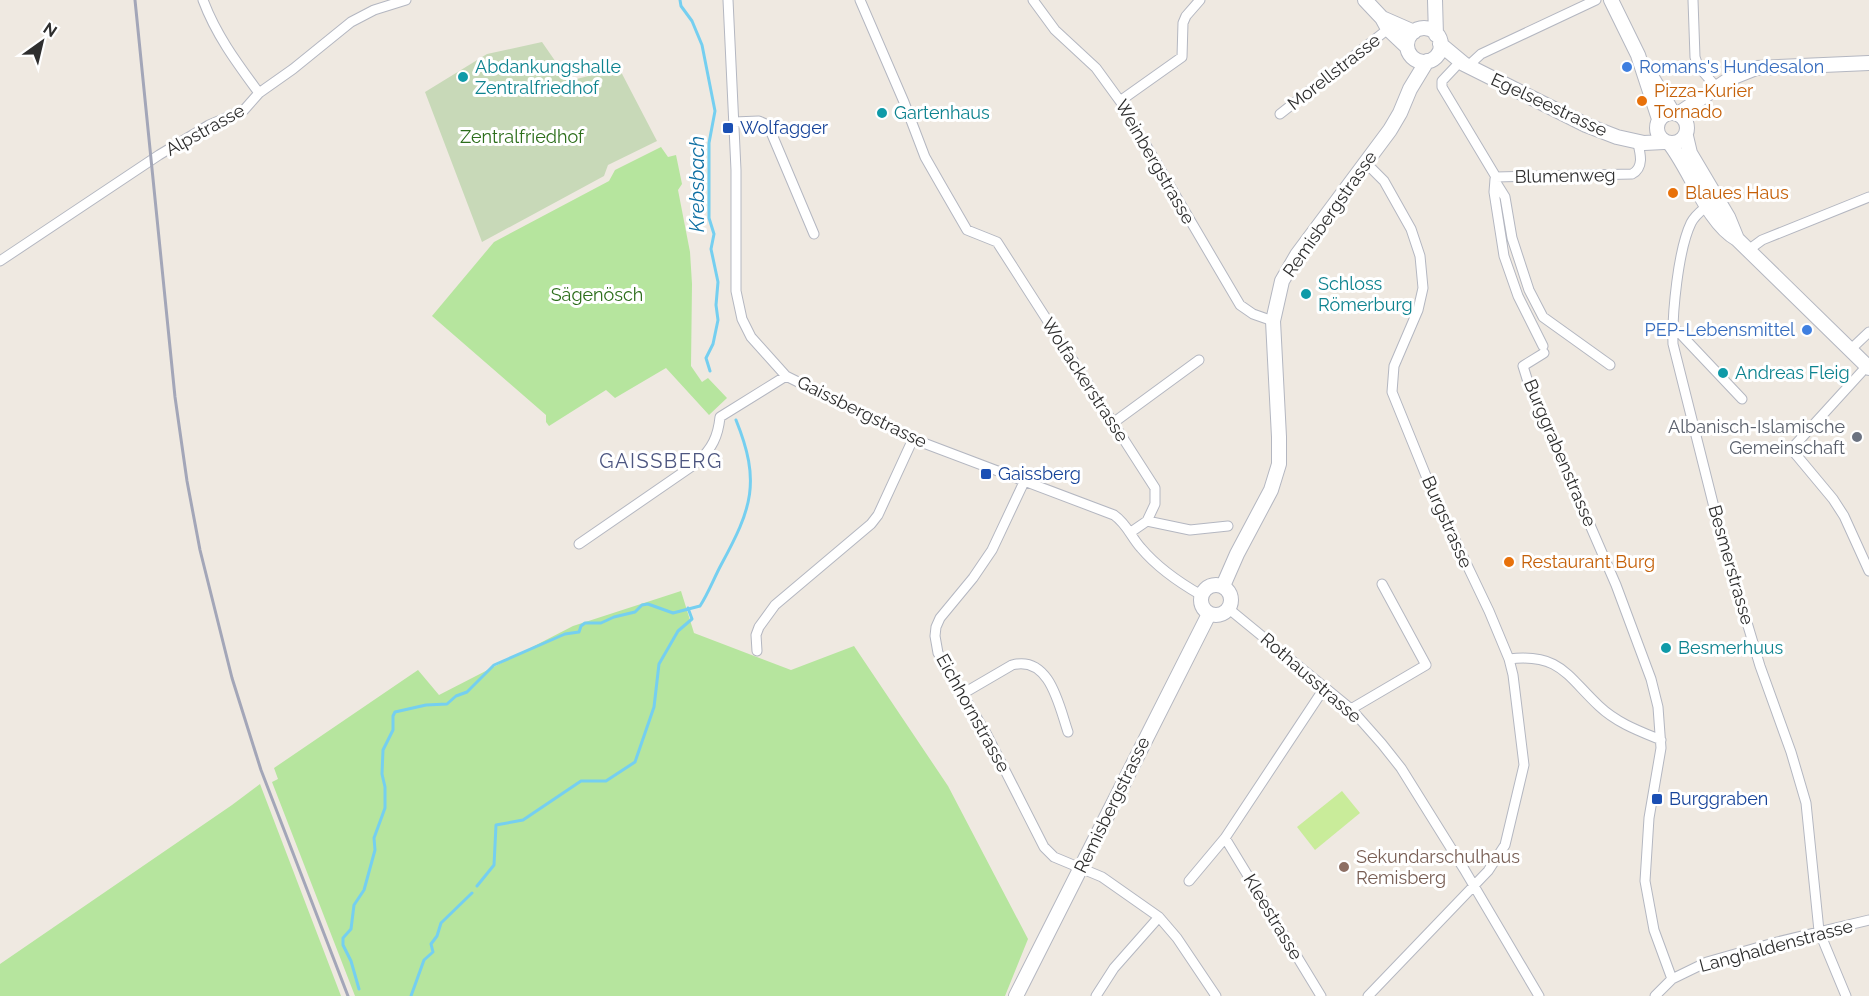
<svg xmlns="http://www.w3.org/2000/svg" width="1869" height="996" font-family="Raleway,sans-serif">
	<rect width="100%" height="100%" fill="#efe9e1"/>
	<path fill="#b6e59e" d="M 661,147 L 668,157 L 676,155 L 682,184 L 678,190 L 690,252 L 692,284 L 691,366 L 702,382 L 708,378 L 727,398 L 709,415 L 666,368 L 615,398 L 606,390 L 549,426 L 546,422 L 546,415 L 432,316 L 494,242 L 609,181 L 615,170 Z
		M 681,591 L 694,633 L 791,670 L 854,646 L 948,786 L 1028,939 L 1005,996 L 355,996 L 272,782 L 278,779 L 274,768 L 418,670 L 439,695 L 573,626 Z
		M 260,784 L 341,996 L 0,996 L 0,964 L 232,805 Z"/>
	<path fill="#c8d9b8" d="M 542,42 L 569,81 L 619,68 L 657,141 L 608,165 L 604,176 L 482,242 L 425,92 L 487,54 Z"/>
	<path fill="#c9ec9a" d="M 1342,791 L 1360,813 L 1315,850 L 1297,827 Z"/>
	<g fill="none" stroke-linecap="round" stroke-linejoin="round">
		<path stroke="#75cff0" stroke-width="3" d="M 680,0 L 681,6 L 692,21 L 702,45 L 715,111 L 709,143 L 709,218 L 714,234 L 711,249 L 718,282 L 716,305 L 718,320 L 713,344 L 706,358 L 710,371
			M 477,886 L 494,865 L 496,825 L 523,820 L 581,781 L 606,781 L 635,762 L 654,707 L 659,664 L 678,631 L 692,619 L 688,608
			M 359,989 L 351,961 L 343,945 L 343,938 L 351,929 L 354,905 L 364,890 L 375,850 L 374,838 L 385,808 L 385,787 L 382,774 L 383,750 L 393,730 L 393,716 L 395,712 L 426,705 L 447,704 L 456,696 L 467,692 L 494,665 L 565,634 L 579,632 L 581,626 L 585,623 L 601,623 L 614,617 L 635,612 L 642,605 L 648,604 L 673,613 L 700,606 C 708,594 714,578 721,565 C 752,508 761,482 736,420
			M 411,996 L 424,960 L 433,952 L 431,944 L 437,936 L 441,923 L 472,893"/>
		<defs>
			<path id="street" d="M 203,0 C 216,35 237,63 259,93
				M 728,0 L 736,170 L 736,291 L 742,319 L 751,337 L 786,376 L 913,439 L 1114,515 C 1127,524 1131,537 1141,548 C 1157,567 1180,583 1201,595
				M 860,0 L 904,102 L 925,157 L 941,185 L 967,230 L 997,242 L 1155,488 L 1155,504 L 1147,521
				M 1033,0 L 1055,30 L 1096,68 L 1120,101 L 1240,305 L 1253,314 L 1273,321
				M 1693,0 L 1695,57 L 1698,66 L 1717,88
				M 1458,64 L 1442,81 L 1442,87 L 1496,177 L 1632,174 C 1645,167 1640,152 1637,140
				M 1468,66 L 1481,54 L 1596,0
				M 1120,101 L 1182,57 L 1183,23 L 1186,16 L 1200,0
				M 1280,114 L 1388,29
				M 734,122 L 759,121 L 768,125 L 814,234
				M 1366,163 L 1384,181 L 1411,229 L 1420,256 L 1423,288 L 1418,310 L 1394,366 L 1392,392 L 1435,498 L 1489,611 L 1509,659 L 1513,675 L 1524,765 L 1505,845 L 1488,871 L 1368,996
				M 1495,179 L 1494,192 L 1504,256 L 1518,296 L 1543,346
				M 1495,181 L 1505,197 L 1512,238 L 1529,290 L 1543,317 L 1610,365
				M 1707,206 C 1701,211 1695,215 1691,223 C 1678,250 1672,314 1673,344 L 1722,539 L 1760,666 L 1791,752 L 1806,803 L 1819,931 L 1846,996
				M 1747,251 L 1762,240 L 1869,197
				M 0,261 L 159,155 L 209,125 L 244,110 L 259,93 L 293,69 L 351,22 L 374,10 L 406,0
				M 1672,325 L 1742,399
				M 1850,350 L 1869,332
				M 1544,353 L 1523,366 L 1528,382 L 1616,585 L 1651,679 L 1658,707 L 1661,748 L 1649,818 L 1645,881 L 1654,930 L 1672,979
				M 1867,366 L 1795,445 L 1793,451 L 1833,499 L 1844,516 L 1869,571
				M 1113,423 L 1199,360
				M 1024,482 L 992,550 L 973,578 L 940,618 L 936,627 L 935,636 L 938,653 L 986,733 L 1044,847 L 1054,857 L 1102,877 L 1159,917 L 1177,938 L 1216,996
				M 1131,532 L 1147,521 L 1190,530 L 1228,526
				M 579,544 L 698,462 C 712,448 718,437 720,417 L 786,376
				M 1229,609 L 1351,709 L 1382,744 L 1401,768 L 1464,869 L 1539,996
				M 757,651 L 756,635 L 759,627 L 775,605 L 871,524 L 878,515 L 913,439
				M 1509,659 C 1560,653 1567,676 1599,706 C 1617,723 1639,731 1661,740
				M 964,693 L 1012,665 C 1050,655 1059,706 1068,732
				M 1351,709 L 1426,665 L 1382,584
				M 1225,838 L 1321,996
				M 1189,881 L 1225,838 L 1325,687
				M 1096,996 L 1114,968 L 1159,917
				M 1655,996 L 1672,979 L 1707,962 L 1777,942 L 1869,920"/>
			<path id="secondary" d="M 1365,0 L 1382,18 L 1388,29 L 1407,47
				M 1435,0 L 1436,35
				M 1611,0 L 1638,55 L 1659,119
				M 1382,18 L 1414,32
				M1407 45a17 17 0 1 1 34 0a17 17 0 1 1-34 0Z
				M 1440,44 L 1464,64 L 1586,125 L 1617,137 L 1644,143 L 1664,142
				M 1653,79 L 1673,113
				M1657 128a15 15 0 1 1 30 0a15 15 0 1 1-30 0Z
				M 1678,114 L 1731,78 L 1756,68 L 1869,63
				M 1686,136 L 1690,153 L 1728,217 L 1737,239
				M 1670,144 C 1691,171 1708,223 1737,239 L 1869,368
				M1201 600a15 15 0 1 1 30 0a15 15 0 1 1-30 0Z
				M 1223,586 L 1237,554 L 1271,490 L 1279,464 L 1279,437 L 1273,321 L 1282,281 L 1297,255 L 1390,130 L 1400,113 L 1410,89 L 1427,61
				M 1016,996 L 1209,614"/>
		</defs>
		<use href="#street" stroke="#b4b7c1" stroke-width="11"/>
		<use href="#secondary" stroke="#b4b7c1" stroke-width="16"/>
		<use href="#street" stroke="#fff" stroke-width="9"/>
		<use href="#secondary" stroke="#fff" stroke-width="14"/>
		<path stroke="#a3a6b8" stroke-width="3" d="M 135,0 L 175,397 L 187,481 L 200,550 L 232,678 L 261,770 L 348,996"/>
	</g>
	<g fill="#3f7fe0" stroke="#fff" stroke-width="2">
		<circle cx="1627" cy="67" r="6"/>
		<circle cx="1807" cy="330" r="6"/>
	</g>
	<g fill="#0f9aa8" stroke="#fff" stroke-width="2">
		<circle cx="463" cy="77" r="6"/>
		<circle cx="882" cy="113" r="6"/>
		<circle cx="1306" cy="294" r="6"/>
		<circle cx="1723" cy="373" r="6"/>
		<circle cx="1666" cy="648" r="6"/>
	</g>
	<g fill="#e8710a" stroke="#fff" stroke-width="2">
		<circle cx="1642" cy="101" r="6"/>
		<circle cx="1673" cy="193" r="6"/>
		<circle cx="1509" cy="562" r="6"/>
	</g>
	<g fill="#1a4fb4" stroke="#fff" stroke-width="2">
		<rect x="722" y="122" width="12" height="12" rx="3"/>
		<rect x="980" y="468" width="12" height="12" rx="3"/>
		<rect x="1651" y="793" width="12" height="12" rx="3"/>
	</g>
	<circle fill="#6b7280" stroke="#fff" stroke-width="2" cx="1857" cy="437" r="6"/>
	<circle fill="#8d6e63" stroke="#fff" stroke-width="2" cx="1344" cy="867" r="6"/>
	<g text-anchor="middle" stroke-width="6" stroke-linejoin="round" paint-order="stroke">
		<g font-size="18" fill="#0d838f" stroke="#fff" text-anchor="start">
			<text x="475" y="73">Abdankungshalle<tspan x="475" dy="21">Zentralfriedhof</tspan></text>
			<text x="894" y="119">Gartenhaus</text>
			<text x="1318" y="290">Schloss<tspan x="1318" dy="21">Römerburg</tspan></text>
			<text x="1735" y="379">Andreas Fleig</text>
			<text x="1678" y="654">Besmerhuus</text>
		</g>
		<g font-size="18" fill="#366cbe" stroke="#fff" text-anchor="start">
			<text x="1639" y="73">Romans's Hundesalon</text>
			<text x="1795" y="336" text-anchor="end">PEP-Lebensmittel</text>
		</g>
		<g font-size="18" fill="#2e2e2e" stroke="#fff">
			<text transform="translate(1334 72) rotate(-38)" y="6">Morellstrasse</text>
			<text transform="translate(1549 105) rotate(25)" y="6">Egelseestrasse</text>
			<text transform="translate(205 130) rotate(-29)" y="6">Alpstrasse</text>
			<text transform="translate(1155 162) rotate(60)" y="6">Weinbergstrasse</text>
			<text transform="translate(1565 176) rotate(-1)" y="6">Blumenweg</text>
			<text transform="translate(1330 214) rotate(-55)" y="6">Remisbergstrasse</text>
			<text transform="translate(1085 380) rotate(57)" y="6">Wolfackerstrasse</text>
			<text transform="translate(862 412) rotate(26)" y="6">Gaissbergstrasse</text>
			<text transform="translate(1560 453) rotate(67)" y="6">Burggrabenstrasse</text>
			<text transform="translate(1447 522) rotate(66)" y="6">Burgstrasse</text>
			<text transform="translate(1731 565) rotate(74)" y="6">Besmerstrasse</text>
			<text transform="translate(1311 678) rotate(41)" y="6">Rothausstrasse</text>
			<text transform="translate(973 713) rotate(61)" y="6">Eichhornstrasse</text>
			<text transform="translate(1112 805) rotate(-64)" y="6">Remisbergstrasse</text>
			<text transform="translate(1273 917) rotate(59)" y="6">Kleestrasse</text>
			<text transform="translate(1776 946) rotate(-15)" y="6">Langhaldenstrasse</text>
		</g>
		<g font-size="18" fill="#c56008" stroke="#fff" text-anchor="start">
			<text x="1654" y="97">Pizza-Kurier<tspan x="1654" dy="21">Tornado</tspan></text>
			<text x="1685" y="199">Blaues Haus</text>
			<text x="1521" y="568">Restaurant Burg</text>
		</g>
		<g font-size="18" fill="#164399" stroke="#fff" text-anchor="start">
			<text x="740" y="134">Wolfagger</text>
			<text x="998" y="480">Gaissberg</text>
			<text x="1669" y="805">Burggraben</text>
		</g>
		<g font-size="18" fill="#2c6e1b" stroke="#fff">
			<text x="522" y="143">Zentralfriedhof</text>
			<text x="597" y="301">Sägenösch</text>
		</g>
		<g font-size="18" fill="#5b616d" stroke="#fff" text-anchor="end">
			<text x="1845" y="433">Albanisch-Islamische<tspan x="1845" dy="21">Gemeinschaft</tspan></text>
		</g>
		<g font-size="18" fill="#785e54" stroke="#fff" text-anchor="start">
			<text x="1356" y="863">Sekundarschulhaus<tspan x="1356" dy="21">Remisberg</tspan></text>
		</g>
		<g font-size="20" font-style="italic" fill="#0d6fa3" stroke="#fff">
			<text transform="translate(697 184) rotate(-90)" y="7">Krebsbach</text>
		</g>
		<g font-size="20" letter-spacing="1.5" fill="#4d5680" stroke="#fff">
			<text x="661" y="468">GAISSBERG</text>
		</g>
	</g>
	<g transform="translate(42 42) rotate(34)" stroke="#ffffff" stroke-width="4.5" paint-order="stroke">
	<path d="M0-4.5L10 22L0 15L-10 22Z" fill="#2e2e2e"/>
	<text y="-9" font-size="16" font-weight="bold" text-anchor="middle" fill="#2e2e2e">N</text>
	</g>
</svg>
